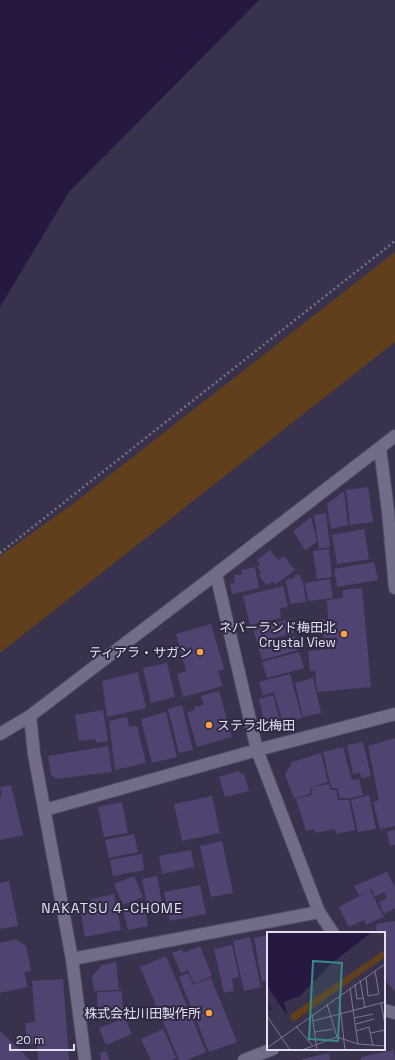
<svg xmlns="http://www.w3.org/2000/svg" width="395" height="1060" font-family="'Space Grotesk','Noto Sans JP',sans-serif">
	<rect width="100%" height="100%" fill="#39324c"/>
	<path fill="#613f1d" d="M 395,252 L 395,342 L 0,653 L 0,556 L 74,503 Z"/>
	<path fill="#261841" d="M 0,0 L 259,0 L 69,192 L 0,307 Z"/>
	<path fill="#504371" d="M 368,487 L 373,522 L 350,525 L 346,490 Z
		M 344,491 L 348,525 L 331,529 L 327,504 Z
		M 326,513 L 330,547 L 319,549 L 314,515 Z
		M 311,517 L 317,542 L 305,550 L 293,531 Z
		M 364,529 L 369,559 L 337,564 L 332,535 Z
		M 329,549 L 332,577 L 317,579 L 313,551 Z
		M 270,550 L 278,560 L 284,556 L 295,570 L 275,585 L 273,582 L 266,585 L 259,575 L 261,573 L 257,567 L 260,564 L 257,560 Z
		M 374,562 L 378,580 L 337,587 L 334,569 Z
		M 255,567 L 259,588 L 232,594 L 230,584 L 235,583 L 234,575 L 242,574 L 241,570 Z
		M 299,574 L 303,582 L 306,602 L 290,604 L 286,580 L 295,578 L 294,575 Z
		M 330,579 L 333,598 L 308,601 L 305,583 Z
		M 283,586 L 288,607 L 280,608 L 281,618 L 250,625 L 243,596 Z
		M 362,588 L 371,687 L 317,692 L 315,670 L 310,671 L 308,651 L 329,649 L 328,641 L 324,641 L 322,627 L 315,627 L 315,620 L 328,619 L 327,600 L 343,598 L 343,590 Z
		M 290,619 L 294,633 L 257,642 L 253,628 Z
		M 211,624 L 224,669 L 218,671 L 223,686 L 183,697 L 177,674 L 186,671 L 176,634 Z
		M 295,636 L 298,650 L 262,660 L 258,645 Z
		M 299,652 L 304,668 L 267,678 L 262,662 Z
		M 167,663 L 175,697 L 151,703 L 143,668 Z
		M 138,672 L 146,708 L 107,717 L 102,681 Z
		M 290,674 L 302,718 L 283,723 L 274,692 L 263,695 L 259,682 Z
		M 313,678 L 321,713 L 303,717 L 295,683 Z
		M 219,691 L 232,737 L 197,747 L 187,713 L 195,710 L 194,707 L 204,705 L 201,696 Z
		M 273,695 L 281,724 L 275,726 L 264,721 L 259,699 Z
		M 182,705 L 193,750 L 179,753 L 168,709 Z
		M 103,710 L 108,741 L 96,743 L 95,739 L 79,741 L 75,715 Z
		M 166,712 L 177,757 L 152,763 L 141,719 Z
		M 127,717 L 129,727 L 137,726 L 146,763 L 115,770 L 109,721 Z
		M 394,738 L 395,739 L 395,826 L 380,829 L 373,802 L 379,800 L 368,746 Z
		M 363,742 L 371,776 L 362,778 L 360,773 L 353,774 L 347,745 Z
		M 108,746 L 112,772 L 56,779 L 51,775 L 48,756 Z
		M 343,747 L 352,780 L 359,779 L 363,795 L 351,798 L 340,798 L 337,788 L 331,788 L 323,752 Z
		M 321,753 L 328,782 L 310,787 L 310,794 L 294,799 L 285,774 L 292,762 Z
		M 238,771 L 244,775 L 249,791 L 225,797 L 219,777 Z
		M 329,784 L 330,790 L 336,790 L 338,800 L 349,800 L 355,830 L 336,834 L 335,829 L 315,833 L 314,829 L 306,831 L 296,799 L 312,795 L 311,787 Z
		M 11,785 L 23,835 L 0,840 L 0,797 L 2,796 L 0,787 Z
		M 369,795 L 376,829 L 358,832 L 351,800 Z
		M 212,796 L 220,833 L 182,841 L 174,804 Z
		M 122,802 L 128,833 L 104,837 L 98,807 Z
		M 395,830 L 395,845 L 390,846 L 387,832 Z
		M 134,834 L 138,852 L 109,858 L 105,840 Z
		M 222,841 L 233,893 L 211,897 L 200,846 Z
		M 191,850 L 194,867 L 162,874 L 159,856 Z
		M 142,854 L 144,870 L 113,876 L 110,860 Z
		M 387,872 L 395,887 L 395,908 L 384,914 L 379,902 L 387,898 L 384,892 L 375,897 L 372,889 L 359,895 L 354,886 Z
		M 134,876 L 143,897 L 123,905 L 114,884 Z
		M 157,876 L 163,909 L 148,911 L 142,879 Z
		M 9,881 L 18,926 L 0,929 L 0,883 Z
		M 200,885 L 206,914 L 170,921 L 164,892 Z
		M 370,890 L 384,917 L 366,925 L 364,920 L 349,927 L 339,907 Z
		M 114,894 L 121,930 L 85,937 L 81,914 L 94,912 L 91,899 Z
		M 144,904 L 148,926 L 128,930 L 123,909 Z
		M 395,921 L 395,991 L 387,983 L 384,968 L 384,933 L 377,933 L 376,924 Z
		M 268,935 L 268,981 L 262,982 L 254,938 Z
		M 250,937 L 261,987 L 244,991 L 233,941 Z
		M 16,939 L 26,946 L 31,971 L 24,972 L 28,987 L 0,993 L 0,943 Z
		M 232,945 L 239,977 L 232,979 L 234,991 L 224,993 L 214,949 Z
		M 200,946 L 212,976 L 194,984 L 188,970 L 181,973 L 172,953 L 182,949 L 183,953 Z
		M 166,956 L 206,1052 L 187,1060 L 179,1060 L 140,967 Z
		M 116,962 L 119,990 L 94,991 L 92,976 L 102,965 Z
		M 188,973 L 193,985 L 211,978 L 237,1042 L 209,1052 L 179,977 Z
		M 63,979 L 69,1060 L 38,1060 L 37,1044 L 27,1045 L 25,1023 L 35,1022 L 32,981 Z
		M 122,991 L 123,1012 L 111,1013 L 111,1016 L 98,1016 L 97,992 Z
		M 125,1018 L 132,1034 L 106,1045 L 99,1028 Z
		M 163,1029 L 176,1058 L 172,1060 L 151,1060 L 141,1039 Z
		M 0,1031 L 30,1060 L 0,1060 Z
		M 394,1050 L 395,1060 L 361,1060 L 361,1057 Z
		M 106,1051 L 110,1060 L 101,1060 L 100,1053 Z
		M 329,1053 L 330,1060 L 302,1060 L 302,1059 Z"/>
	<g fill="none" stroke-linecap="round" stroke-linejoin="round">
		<defs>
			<path id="minor" d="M 380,448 L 388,511 L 395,588
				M 216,574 L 257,750 L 319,912 L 333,933
				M 30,716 L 34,754 L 72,959 L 85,1060
				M 0,734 L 30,716 L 216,574 L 395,436
				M 45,810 L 257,750 L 395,714
				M 72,959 L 319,912
				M 384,1010 L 395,1013
				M 244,1060 L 273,1049"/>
		</defs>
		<use href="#minor" stroke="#534d63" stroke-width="14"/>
		<path stroke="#777188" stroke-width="2.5" stroke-dasharray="2 3" stroke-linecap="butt" d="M 0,553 L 395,241"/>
		<use href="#minor" stroke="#736c89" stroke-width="12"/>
	</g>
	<g fill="#f7a148" stroke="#2f2841" stroke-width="1.5">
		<circle cx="344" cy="634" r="4"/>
		<circle cx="200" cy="652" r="4"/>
		<circle cx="209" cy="725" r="4"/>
		<circle cx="209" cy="1013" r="4"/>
	</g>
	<g text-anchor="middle" stroke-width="4" stroke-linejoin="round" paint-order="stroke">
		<g font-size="13" fill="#e4e0f2" stroke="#2f2841" text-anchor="end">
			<text x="336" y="632">ネバーランド梅田北<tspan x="336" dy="15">Crystal View</tspan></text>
			<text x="192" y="657">ティアラ・サガン</text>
			<text x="217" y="730" text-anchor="start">ステラ北梅田</text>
			<text x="201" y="1018">株式会社川田製作所</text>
		</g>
		<g font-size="14" letter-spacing="1" fill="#e4e0f2" stroke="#2f2841">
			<text x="112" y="913">NAKATSU 4-CHOME</text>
		</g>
	</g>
	<g transform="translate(267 932)">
		<rect width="118" height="118" fill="#39324c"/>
		<path d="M 118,18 L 118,25 L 26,90 L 23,83 Z" fill="#613f1d"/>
		<path d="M 0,0 L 105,0 L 65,31 L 33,64 L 17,70 L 20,81 L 17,84 L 4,77 L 0,80 L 0,87 L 0,79 L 3,76 L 0,71 Z" fill="#261841"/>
		<path d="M 0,54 L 20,83 L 18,85 L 7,80 L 0,70 Z" fill="#39324c"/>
		<path fill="none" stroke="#7d788e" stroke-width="1" d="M 99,45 L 101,64 L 112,62 L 108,39M 93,48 L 98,76M 88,52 L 90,67 L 96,66M 83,56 L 91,112M 72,64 L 78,118M 114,71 L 118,92M 60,72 L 70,105 L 91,112 L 118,114M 45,82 L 50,118M 0,84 L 23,118M 87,86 L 106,82M 46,89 L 118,70M 89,92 L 107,87M 29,94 L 45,113M 89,99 L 102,95 L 106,114M 48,100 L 66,97M 104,101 L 118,98M 0,116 L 118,32M 35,118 L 70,105"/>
		<path fill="#3a8b88" fill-opacity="0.15" stroke="#3a8b88" stroke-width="2" d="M 46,29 L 75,31 L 71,109 L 42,107 Z"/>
		<rect width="118" height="118" fill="none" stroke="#e4e0f2" stroke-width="2"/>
	</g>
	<path d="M10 1044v6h64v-6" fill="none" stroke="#e4e0f2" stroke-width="2"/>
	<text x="16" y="1044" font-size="12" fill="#e4e0f2" stroke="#2f2841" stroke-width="3" paint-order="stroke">20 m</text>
</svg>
